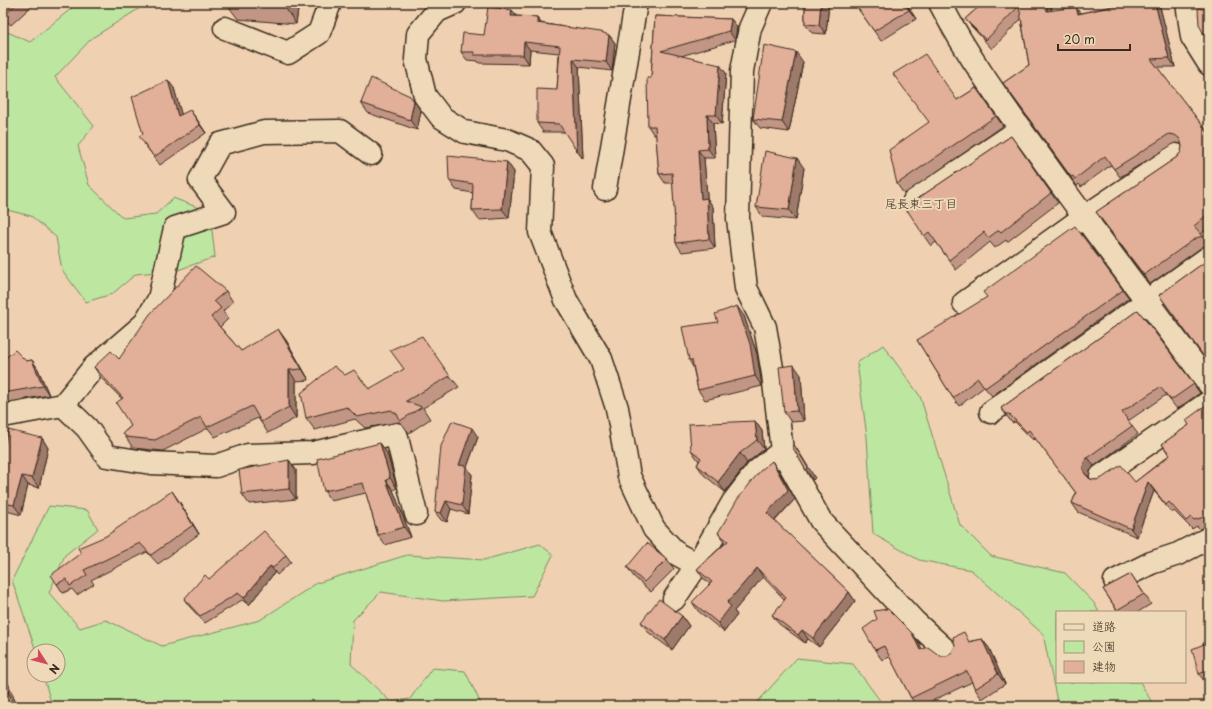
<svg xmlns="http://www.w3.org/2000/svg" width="1212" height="709" font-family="'Playpen Sans','Klee One',sans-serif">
	<rect width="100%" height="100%" fill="#efd1b2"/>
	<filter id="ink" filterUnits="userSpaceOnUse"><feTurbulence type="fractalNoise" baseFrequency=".025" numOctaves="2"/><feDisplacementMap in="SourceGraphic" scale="8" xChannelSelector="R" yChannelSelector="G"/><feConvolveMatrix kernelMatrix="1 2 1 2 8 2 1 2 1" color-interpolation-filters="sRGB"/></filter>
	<g filter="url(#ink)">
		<path fill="#bde6a1" stroke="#7c8860" d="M 78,3 L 148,3 L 92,38 L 55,77 L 94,126 L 78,146 L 89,185 L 123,218 L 156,214 L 173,198 L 210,212 L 215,257 L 178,270 L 136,274 L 112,294 L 86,302 L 62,270 L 56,237 L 31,216 L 3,209 L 3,30 L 30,42 Z
			M 883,345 L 920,396 L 960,525 L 991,556 L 1065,573 L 1094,603 L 1099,612 L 1057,612 L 1057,682 L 1140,682 L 1154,706 L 1058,706 L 1043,634 L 971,570 L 919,560 L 873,534 L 867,437 L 857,363 Z
			M 49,506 L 87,510 L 98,529 L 65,555 L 49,593 L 80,628 L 106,620 L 162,646 L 260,620 L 317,583 L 407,555 L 484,560 L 540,544 L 553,555 L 532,596 L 443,601 L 381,592 L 353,620 L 351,664 L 391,702 L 410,699 L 432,668 L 465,671 L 482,706 L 52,706 L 43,675 L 58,675 L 58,651 L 36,651 L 12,580 Z
			M 797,658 L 853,664 L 884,706 L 754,706 Z"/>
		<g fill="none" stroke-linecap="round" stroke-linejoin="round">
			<defs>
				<path id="minor" d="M 455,3 L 437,11 L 418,34 L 416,59 L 425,96 L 441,117 L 465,132 L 507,140 L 530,150 L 543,166 L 540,232 L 566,300 L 601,359 L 617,408 L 629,476 L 654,529 L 677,554 L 697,565
					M 761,3 L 750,28 L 742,71 L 738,218 L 746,288 L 765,327 L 773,374 L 782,451 L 821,521 L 914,621 L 950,654
					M 940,3 C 967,56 1003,105 1038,153 C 1093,231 1152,307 1209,384
					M 1187,3 L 1192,37 L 1209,64
					M 1205,3 L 1209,5
					M 225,28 L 288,53 L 319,33 L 330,3
					M 605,189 L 636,3
					M 914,201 L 1021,129
					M 964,303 L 1084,217 L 1176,155
					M 63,405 L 87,428 L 107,456 L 151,463 L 216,466 L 248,455 L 313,453 L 396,434 L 416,514
					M 991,412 L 1209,257
					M 3,416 L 63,405 L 94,367 L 144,324 L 159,299 L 175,228 L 224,212 L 200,180 L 220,144 L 264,132 L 340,131 L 371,154
					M 1101,476 L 1209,402
					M 1115,581 L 1151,563 L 1178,554 L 1209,538
					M 674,599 L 697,565 L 733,502 L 757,471 L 782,451"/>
			</defs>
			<use href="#minor" stroke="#3b2a1e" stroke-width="25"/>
			<use href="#minor" stroke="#eedab8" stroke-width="22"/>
		</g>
		<path fill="#c29684" stroke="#3b2a1e" d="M 3,3 L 35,3 L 11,25 L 3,18 Z
			M 226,3 L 299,3 L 296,24 L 238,19 Z
			M 799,3 L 829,3 L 826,34 L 812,33 L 805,24 L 805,4 Z
			M 854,3 L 906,3 L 916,19 L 881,41 Z
			M 956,3 L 1051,3 L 1052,11 L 1080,13 L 1123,4 L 1123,3 L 1159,3 L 1175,67 L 1157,67 L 1209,134 L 1209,227 L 1201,234 L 1209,245 L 1202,247 L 1150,284 L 1096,212 L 1177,157 L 1181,152 L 1182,146 L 1182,144 L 1175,143 L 1120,177 L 1111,165 L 1081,187 L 1079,184 L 1077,186 L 1003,83 L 1029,65 L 1021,19 L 992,49 L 972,27 L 965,19 L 982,4 L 959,6 Z
			M 512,10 L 516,16 L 537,17 L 541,23 L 609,35 L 615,43 L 612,71 L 579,67 L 583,159 L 565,132 L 543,132 L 537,123 L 557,90 L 559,53 L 530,50 L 529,64 L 479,63 L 478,61 L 467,60 L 461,52 L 484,35 Z
			M 655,16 L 731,19 L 737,27 L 735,40 L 681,56 L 726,73 L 722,124 L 713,123 L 715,158 L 704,158 L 707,198 L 713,207 L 715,248 L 682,252 L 676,243 L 673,183 L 665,183 L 659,174 L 656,135 L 654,135 L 648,126 Z
			M 803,62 L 789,132 L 760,128 L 753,119 Z
			M 174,88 L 181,114 L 196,118 L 206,133 L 160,165 L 145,145 L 143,134 Z
			M 976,88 L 1003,126 L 904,194 L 897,184 L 928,123 L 957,100 Z
			M 361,103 L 421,111 L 417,130 L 368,113 Z
			M 1011,136 L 1058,203 L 1007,242 L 1006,240 L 995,248 L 990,242 L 956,270 L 936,242 L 931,246 L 924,236 L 908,204 L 914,201 Z
			M 507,162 L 514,172 L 509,218 L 479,220 L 472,210 L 473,193 L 456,190 L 449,180 Z
			M 804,168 L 796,220 L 763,217 L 756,207 Z
			M 1209,259 L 1209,363 L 1159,295 Z
			M 1123,290 L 1129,298 L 992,396 L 984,387 L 959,406 L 953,398 L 917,340 Z
			M 226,291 L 233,302 L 223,311 L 228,319 L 220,327 L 241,351 L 286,340 L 309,380 L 296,381 L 296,418 L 268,433 L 258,418 L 215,437 L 208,428 L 163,451 L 133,448 L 123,433 L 131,426 L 122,399 L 101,378 L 94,367 L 119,359 Z
			M 1138,310 L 1200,393 L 1177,409 L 1166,395 L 1128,421 L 1138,434 L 1094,466 L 1090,471 L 1089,477 L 1090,479 L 1096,480 L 1135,482 L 1169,455 L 1162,444 L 1189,425 L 1209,403 L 1209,526 L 1200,529 L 1197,526 L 1192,529 L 1174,511 L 1172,513 L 1154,491 L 1137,537 L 1078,512 L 1072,503 L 1076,493 L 1035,438 L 1033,440 L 1015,422 L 1012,423 L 1001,408 Z
			M 744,316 L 757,354 L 762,386 L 705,400 L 698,390 L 693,367 L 689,360 Z
			M 3,345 L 6,357 L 26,361 L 32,360 L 38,369 L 49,395 L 3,403 Z
			M 345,375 L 369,389 L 450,376 L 459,387 L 423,408 L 430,419 L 409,433 L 402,424 L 399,422 L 365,428 L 355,419 L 315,430 L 306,418 Z
			M 801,375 L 804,421 L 791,422 L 784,412 Z
			M 755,421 L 762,431 L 764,449 L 747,463 L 725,492 L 704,475 L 697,465 L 699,461 L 698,460 L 691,450 Z
			M 478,437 L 467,467 L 472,475 L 468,514 L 451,509 L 447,522 L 441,520 L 435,512 Z
			M 42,438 L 48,448 L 39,488 L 28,485 L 21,515 L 3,510 L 3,453 Z
			M 380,443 L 387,453 L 397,488 L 393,490 L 411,537 L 385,545 L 378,535 L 366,493 L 331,501 L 324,491 Z
			M 289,460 L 296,470 L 296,499 L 249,504 L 242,494 Z
			M 772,461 L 778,470 L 795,499 L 775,521 L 849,592 L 855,601 L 819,647 L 808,639 L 805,643 L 779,624 L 772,615 L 785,600 L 763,577 L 734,611 L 737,615 L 724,632 L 698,611 L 692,602 L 710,584 L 703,578 L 697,569 L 725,543 L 718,533 Z
			M 179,501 L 199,534 L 158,564 L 147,552 L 91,580 L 94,584 L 77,595 L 72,589 L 63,593 L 57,584 L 106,536 Z
			M 286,555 L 291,562 L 277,575 L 275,572 L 249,605 L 242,600 L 205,623 L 189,606 L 184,599 L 209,579 Z
			M 667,559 L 674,569 L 651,592 L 634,577 L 627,567 Z
			M 1131,574 L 1151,604 L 1138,612 L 1118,612 L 1103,589 Z
			M 682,616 L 689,626 L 672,650 L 648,632 L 641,622 Z
			M 912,633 L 919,643 L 922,649 L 940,656 L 947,656 L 971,641 L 982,639 L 989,648 L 1005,684 L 982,699 L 975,689 L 972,682 L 921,706 L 917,706 L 911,698 L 890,657 L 882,660 L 875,650 Z
			M 1209,642 L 1209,680 L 1205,682 L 1199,674 Z"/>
		<path fill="#9e7a6b" stroke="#3b2a1e" d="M 284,3 L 299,3 L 296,24 L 284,6 Z
			M 821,3 L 829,3 L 826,34 L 819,25 Z
			M 905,3 L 906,3 L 916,19 L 909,10 Z
			M 1046,3 L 1051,3 L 1053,20 L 1047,11 Z
			M 1155,3 L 1159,3 L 1175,67 L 1169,58 Z
			M 1076,7 L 1082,16 L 1078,14 Z
			M 512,10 L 518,19 L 511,16 Z
			M 537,17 L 542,26 L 537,23 Z
			M 731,19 L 737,27 L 735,40 L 729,31 Z
			M 609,35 L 615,43 L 612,71 L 606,62 Z
			M 524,42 L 530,50 L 529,64 L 523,55 Z
			M 796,52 L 803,62 L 789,132 L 782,122 Z
			M 573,59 L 579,67 L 583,159 L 577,151 Z
			M 720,65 L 726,73 L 722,124 L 716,115 Z
			M 168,80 L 174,88 L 184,124 L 178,116 Z
			M 414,101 L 421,111 L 417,130 L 410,120 Z
			M 190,110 L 196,118 L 206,133 L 200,125 Z
			M 707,115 L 713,123 L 715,158 L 708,149 Z
			M 698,150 L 704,158 L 708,207 L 701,199 Z
			M 797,158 L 804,168 L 796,220 L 789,210 Z
			M 507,162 L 514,172 L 509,218 L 502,209 Z
			M 707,198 L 713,207 L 715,248 L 709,239 Z
			M 737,306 L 744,316 L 757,354 L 762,386 L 755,376 Z
			M 278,329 L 286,340 L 309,380 L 302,369 Z
			M 3,345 L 9,368 L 3,359 Z
			M 32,360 L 38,369 L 49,395 L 43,386 Z
			M 794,365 L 801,375 L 804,421 L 797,411 Z
			M 289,370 L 296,381 L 296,418 L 289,407 Z
			M 755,421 L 762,431 L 764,449 L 757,440 Z
			M 472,428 L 478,437 L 467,467 L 472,475 L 468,514 L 462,505 L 459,465 Z
			M 42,438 L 48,448 L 39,488 L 32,478 Z
			M 380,443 L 387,453 L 397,488 L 390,478 Z
			M 794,445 L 801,455 L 815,478 L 813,480 L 806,470 Z
			M 740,453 L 747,463 L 725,492 L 718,482 Z
			M 1088,457 L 1094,466 L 1090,471 L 1089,477 L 1085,474 L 1083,469 L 1084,462 Z
			M 289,460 L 296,470 L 296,499 L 289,489 Z
			M 772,461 L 778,470 L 795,499 L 773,522 L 767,513 Z
			M 22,476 L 28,485 L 21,515 L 14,505 Z
			M 386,480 L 393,490 L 411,537 L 404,527 Z
			M 1148,482 L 1154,491 L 1137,537 L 1131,529 Z
			M 172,491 L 179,501 L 199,534 L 193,525 Z
			M 446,501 L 451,509 L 447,522 L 441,513 Z
			M 270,566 L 275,572 L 249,605 L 244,598 Z
			M 757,568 L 763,577 L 734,611 L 737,615 L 724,632 L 718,623 L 727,603 Z
			M 849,592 L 855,601 L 819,647 L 813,638 Z
			M 682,616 L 689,626 L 672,650 L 665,640 Z
			M 802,630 L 808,639 L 805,643 L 798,635 Z
			M 912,633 L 919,643 L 927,660 L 920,650 Z
			M 982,639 L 989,648 L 1005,684 L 998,674 Z
			M 3,670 L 17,706 L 14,706 L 3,679 Z"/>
		<path fill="#e2af99" stroke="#3b2a1e" d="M 3,3 L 17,3 L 4,15 L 3,14 Z
			M 247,3 L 284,3 L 284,6 Z
			M 805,3 L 821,3 L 819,25 L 805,24 Z
			M 854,3 L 905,3 L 909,10 L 874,31 Z
			M 983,3 L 1046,3 L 1047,11 L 1076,7 L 1078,14 L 1123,4 L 1123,3 L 1155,3 L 1169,58 L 1151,59 L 1209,134 L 1209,213 L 1194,226 L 1203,236 L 1196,238 L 1144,275 L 1096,212 L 1177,157 L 1181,152 L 1182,146 L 1180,139 L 1175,135 L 1169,134 L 1114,169 L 1105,156 L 1075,179 L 1073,176 L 1071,177 L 1003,83 L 1029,65 L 1019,6 L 986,40 L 965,19 Z
			M 488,7 L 512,10 L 511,16 L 537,17 L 537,23 L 601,32 L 609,35 L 606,62 L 573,59 L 577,151 L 559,124 L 537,123 L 537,89 L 557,90 L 560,46 L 524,42 L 523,55 L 474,55 L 474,52 L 461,52 L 463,33 L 484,35 Z
			M 1198,8 L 1209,10 L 1209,43 L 1199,25 Z
			M 655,16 L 731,19 L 729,31 L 661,51 L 720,65 L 716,115 L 707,115 L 708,149 L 698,150 L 701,199 L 707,198 L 709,239 L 676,243 L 672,173 L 659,174 L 655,126 L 648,126 L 647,78 L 651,78 Z
			M 764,45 L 796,52 L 782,122 L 753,119 Z
			M 925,54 L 957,100 L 976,88 L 996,116 L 897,184 L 889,150 L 929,122 L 893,74 Z
			M 371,78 L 410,96 L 414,101 L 410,120 L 361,103 Z
			M 168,80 L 178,116 L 190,110 L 200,125 L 154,157 L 139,136 L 143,134 L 132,97 Z
			M 1011,136 L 1051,193 L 1001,232 L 999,230 L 988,238 L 984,232 L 949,260 L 929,232 L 924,236 L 902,202 L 908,204 L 914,201 Z
			M 765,151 L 797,158 L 789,210 L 756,207 Z
			M 448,156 L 507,162 L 502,209 L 472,210 L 473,184 L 449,180 Z
			M 1075,226 L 1123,290 L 985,388 L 978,378 L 953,398 L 917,340 L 987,297 L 983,292 Z
			M 1209,259 L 1209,355 L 1205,358 L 1159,295 Z
			M 196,266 L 226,291 L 214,301 L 221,308 L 211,317 L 241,351 L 278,329 L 302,369 L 289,370 L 289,407 L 261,422 L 252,406 L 207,427 L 201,417 L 155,440 L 126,437 L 123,433 L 131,426 L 116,403 L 123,398 L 94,367 L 111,351 L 119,359 L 150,314 Z
			M 737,306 L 750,344 L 755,376 L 698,390 L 692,360 L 689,360 L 682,327 L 718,322 L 715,314 Z
			M 1138,310 L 1194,384 L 1171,400 L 1160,387 L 1122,412 L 1132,426 L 1088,457 L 1084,462 L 1083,469 L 1085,474 L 1090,479 L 1096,480 L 1102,478 L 1121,465 L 1135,482 L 1170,455 L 1162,444 L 1189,425 L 1186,420 L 1209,403 L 1209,513 L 1204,517 L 1194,520 L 1191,517 L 1186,521 L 1169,502 L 1166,505 L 1148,482 L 1131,529 L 1072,503 L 1076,493 L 1029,430 L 1027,432 L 1009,414 L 1006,414 L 1001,408 Z
			M 422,336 L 450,376 L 406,401 L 422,407 L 400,421 L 397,414 L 391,410 L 357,417 L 347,407 L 306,418 L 301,393 L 334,366 L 345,375 L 354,370 L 369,389 L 404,369 L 390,350 Z
			M 15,350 L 26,361 L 32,360 L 43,386 L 3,393 L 3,359 L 3,360 Z
			M 794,365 L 797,411 L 784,412 L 779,367 Z
			M 452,421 L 472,428 L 459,465 L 466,466 L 462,505 L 446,501 L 441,513 L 435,512 L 441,446 Z
			M 755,421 L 757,440 L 740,453 L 718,482 L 697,465 L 701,458 L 691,450 L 689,424 Z
			M 8,430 L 42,438 L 32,478 L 22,476 L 14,505 L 3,503 L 3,453 Z
			M 380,443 L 390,478 L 386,480 L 404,527 L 378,535 L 363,483 L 324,491 L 317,459 Z
			M 794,445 L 808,468 L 806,470 L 792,446 Z
			M 289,460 L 289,489 L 242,494 L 239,470 Z
			M 772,461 L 788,490 L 767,513 L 849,592 L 813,638 L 802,630 L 798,635 L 772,615 L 786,598 L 757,568 L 727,603 L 731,606 L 718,623 L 692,602 L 712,582 L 697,569 L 728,541 L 718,533 L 737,500 L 760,471 Z
			M 172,491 L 193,525 L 151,555 L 140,543 L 84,570 L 87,575 L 70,586 L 66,579 L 57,584 L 51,575 L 81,553 L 78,548 L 106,536 Z
			M 264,531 L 286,555 L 273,568 L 270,566 L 244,598 L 238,593 L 200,616 L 184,599 L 205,575 L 209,579 Z
			M 647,543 L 667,559 L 644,582 L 627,567 Z
			M 1131,574 L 1144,594 L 1117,610 L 1103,589 Z
			M 659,599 L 682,616 L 665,640 L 641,622 Z
			M 888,609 L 912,633 L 920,650 L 928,647 L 940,656 L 947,656 L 952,652 L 955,646 L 953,637 L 964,632 L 969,642 L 982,639 L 998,674 L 975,689 L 967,671 L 911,698 L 884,646 L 875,650 L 863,629 L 877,619 L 874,611 Z
			M 1209,642 L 1209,670 L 1199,674 L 1192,649 Z
			M 3,679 L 14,706 L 3,706 Z"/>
	</g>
	<g text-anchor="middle" stroke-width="4" stroke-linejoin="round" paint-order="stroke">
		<g font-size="12" fill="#3b2a1e" stroke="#eedab8">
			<text x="921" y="208">尾長東三丁目</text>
		</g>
	</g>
	<rect width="1212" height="709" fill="none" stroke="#eedab8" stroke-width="16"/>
	<rect x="8" y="8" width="1196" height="693" fill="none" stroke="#3b2a1e" stroke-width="1.5" filter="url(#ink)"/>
	<rect x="1056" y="611" width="130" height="72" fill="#eedab8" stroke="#a6947a"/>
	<rect x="1064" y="624" width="20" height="6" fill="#eedab8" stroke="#a6947a"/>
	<text x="1092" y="631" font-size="12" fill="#3b2a1e">道路</text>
	<rect x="1064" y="641" width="20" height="12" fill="#bde6a1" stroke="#a6947a"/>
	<text x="1092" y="651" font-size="12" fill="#3b2a1e">公園</text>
	<rect x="1064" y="661" width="20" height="12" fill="#e2af99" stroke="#a6947a"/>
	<text x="1092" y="671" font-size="12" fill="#3b2a1e">建物</text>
	<g transform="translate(46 663) rotate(126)"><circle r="19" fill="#eedab8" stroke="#a6947a"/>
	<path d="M0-3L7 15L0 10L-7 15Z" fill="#d1495b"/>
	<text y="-6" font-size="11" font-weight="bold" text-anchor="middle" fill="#3b2a1e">N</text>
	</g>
	<path d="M1058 44v6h72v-6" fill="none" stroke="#3b2a1e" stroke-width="2"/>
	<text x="1064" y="44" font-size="12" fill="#3b2a1e" stroke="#eedab8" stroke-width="3" paint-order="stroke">20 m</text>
</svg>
